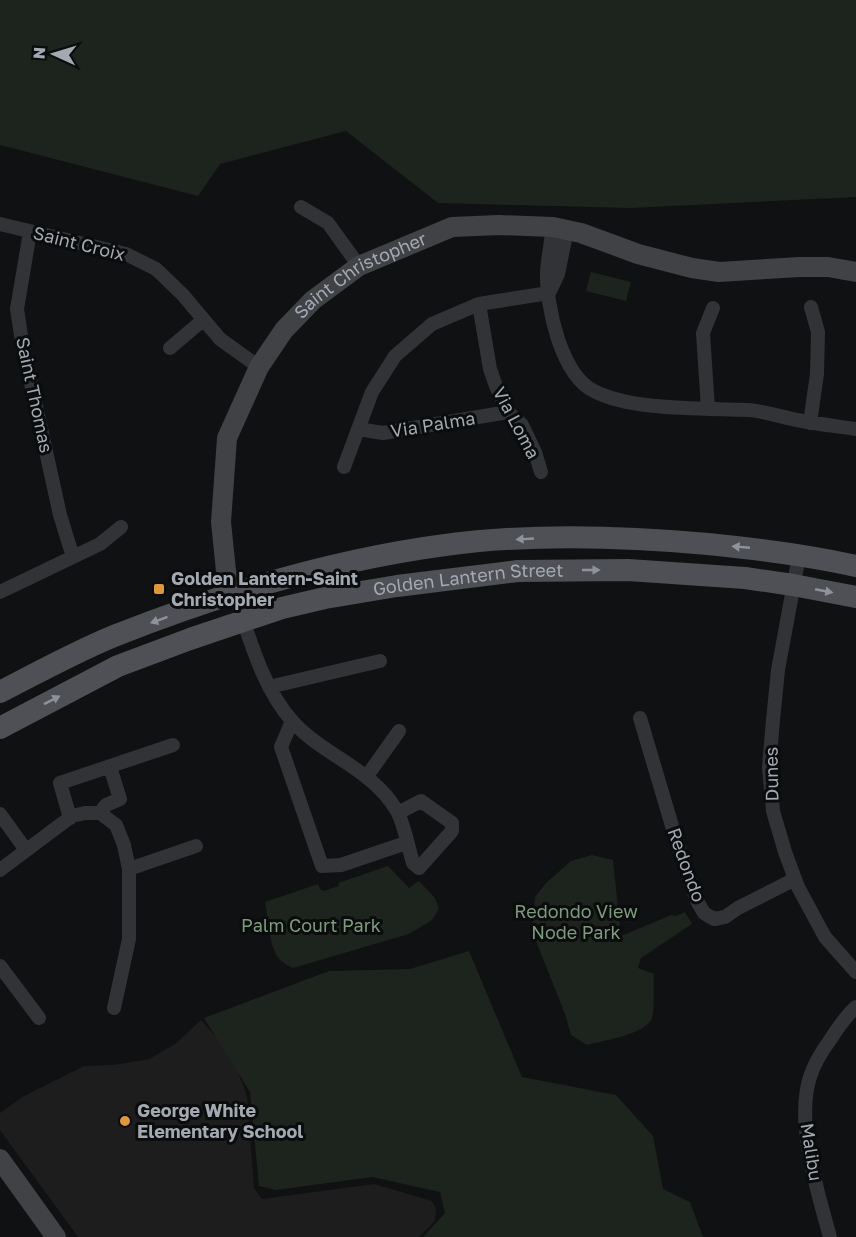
<svg xmlns="http://www.w3.org/2000/svg" width="856" height="1237" font-family="'Golos Text',sans-serif">
	<rect width="100%" height="100%" fill="#101112"/>
	<path fill="#1d1d1e" d="M 201,1020 L 231,1054 L 247,1096 L 254,1188 L 262,1199 L 374,1184 L 432,1201 L 436,1209 L 435,1221 L 419,1237 L 78,1237 L 0,1130 L 0,1113 L 24,1096 L 84,1066 L 113,1065 L 149,1059 L 175,1044 Z"/>
	<path fill="#1d241d" d="M 0,0 L 856,0 L 856,197 L 630,208 L 438,203 L 346,131 L 220,164 L 198,196 L 0,145 Z
		M 591,272 L 631,282 L 626,301 L 586,291 Z
		M 592,855 L 613,860 L 621,936 L 671,915 L 676,916 L 685,912 L 692,924 L 641,958 L 638,968 L 654,974 C 653,986 655,1007 652,1018 C 647,1034 602,1041 587,1045 L 571,1035 L 565,1014 L 532,931 L 535,897 L 546,883 L 571,861 Z
		M 388,866 L 409,888 L 419,881 L 435,898 L 439,909 L 432,920 L 409,934 L 293,968 C 289,966 283,963 280,960 C 268,946 269,920 265,902 L 318,884 L 320,889 L 324,891 L 339,886 L 338,883 Z
		M 469,951 L 522,1077 L 616,1095 L 653,1136 L 663,1189 L 690,1202 L 703,1237 L 423,1237 L 445,1213 L 440,1192 L 372,1177 L 276,1190 L 259,1186 L 250,1092 L 204,1018 L 329,971 L 410,969 Z"/>
	<g fill="none" stroke-linecap="round" stroke-linejoin="round">
		<path stroke="#323336" stroke-width="14" d="M 301,207 L 328,223 L 359,266
			M 0,224 L 126,254 L 156,269 L 183,295 L 220,339 L 259,367
			M 553,227 C 551,242 548,257 547,272 C 546,306 561,375 594,391 C 632,411 705,408 748,410 C 764,411 781,417 797,420 C 817,424 836,426 856,429
			M 30,232 L 17,309 L 22,342 L 60,515 L 73,557
			M 550,291 L 558,274 L 567,230
			M 479,304 L 490,369 L 496,386 L 508,412 L 522,425 L 535,452 L 541,472
			M 170,348 L 203,320
			M 708,409 L 703,333 L 713,308
			M 810,423 L 817,374 L 818,332 L 811,307
			M 358,429 L 383,433 L 508,412
			M 344,467 L 372,392 L 395,356 L 432,324 L 479,304 L 549,293
			M 799,556 L 778,670 L 773,720 L 769,767 L 773,811 L 785,852 L 798,887 L 825,937 L 856,972
			M 0,592 L 100,544 L 121,527
			M 234,593 C 249,636 262,688 293,722 C 324,756 373,769 397,811 C 405,826 408,847 413,863 L 419,868 L 452,831 L 452,823 L 421,801 L 398,813
			M 269,687 L 380,661
			M 640,718 L 678,846 L 697,901 L 704,913 L 714,919 L 725,917 L 738,908 L 795,879
			M 292,721 L 281,747 L 322,866 L 341,865 L 406,843
			M 367,776 L 399,731
			M 100,813 L 116,825 L 124,845 L 129,869 L 129,939 L 114,1008
			M 100,813 L 106,805 L 120,799 L 110,767
			M 0,814 L 26,850
			M 70,818 L 60,783 L 173,745
			M 129,869 L 196,846
			M 0,870 L 72,816 L 85,813 L 100,813
			M 0,966 L 39,1018
			M 830,1237 C 818,1192 795,1123 810,1077 C 814,1064 822,1051 830,1040 C 837,1029 846,1016 856,1007"/>
		<g stroke="#404246" stroke-width="20">
			<path id="s1" d="M 234,593 L 226,571 L 221,522 L 227,438 L 259,367 L 284,330 L 313,300 L 359,266 L 452,227 L 499,225 L 553,227 L 581,233 L 638,254 L 692,268 L 719,272 L 800,267 L 828,267 L 856,272"/>
			<path d="M 0,1159 L 56,1237"/>
		</g>
		<g stroke="#4e5055" stroke-width="22">
			<path d="M 0,692 C 37,673 75,652 114,636 C 220,594 332,560 445,545 C 532,533 621,536 708,544 C 758,549 807,555 856,566"/>
			<path id="s2" d="M 0,728 L 118,666 L 190,639 L 282,608 L 325,598 L 397,586 L 518,571 L 628,570 L 745,578 L 793,585 L 856,597"/>
		</g>
	</g>
	<defs><path id="oneway-solid" d="M-6-.8H1V-3.2L6.5 0L1 3.2V.8H-6Z" transform="scale(1.5)"/></defs>
	<g fill="#8e939a">
		<use href="#oneway-solid" transform="translate(525 539) rotate(177)"/>
		<use href="#oneway-solid" transform="translate(741 547) rotate(-175)"/>
		<use href="#oneway-solid" transform="translate(591 570)"/>
		<use href="#oneway-solid" transform="translate(824 591) rotate(11)"/>
		<use href="#oneway-solid" transform="translate(159 620) rotate(160)"/>
		<use href="#oneway-solid" transform="translate(52 700) rotate(-27)"/>
	</g>
	<g fill="#de983c" stroke="#0b0c0d" stroke-width="2">
		<rect x="153" y="583" width="12" height="12" rx="3"/>
		<circle cx="125" cy="1121" r="6"/>
	</g>
	<g text-anchor="middle" stroke-width="6" stroke-linejoin="round" paint-order="stroke">
		<g font-size="18" fill="#a3a9b1" stroke="#0b0c0d">
			<text transform="translate(79 244) rotate(14)" y="6">Saint Croix</text>
			<text dy="6" stroke="none"><textPath href="#s1" startOffset="375">Saint Christopher</textPath></text>
			<text transform="translate(34 395) rotate(78)" y="6">Saint Thomas</text>
			<text transform="translate(516 423) rotate(62)" y="6">Via Loma</text>
			<text transform="translate(433 425) rotate(-9)" y="6">Via Palma</text>
			<text dy="6" stroke="none"><textPath href="#s2" startOffset="496">Golden Lantern Street</textPath></text>
			<text transform="translate(772 774) rotate(-91)" y="6">Dunes</text>
			<text transform="translate(686 865) rotate(70)" y="6">Redondo</text>
			<text transform="translate(811 1152) rotate(81)" y="6">Malibu</text>
		</g>
		<g font-size="18" font-weight="bold" fill="#a3a9b1" stroke="#0b0c0d" text-anchor="start">
			<text x="171" y="585">Golden Lantern-Saint<tspan x="171" dy="21">Christopher</tspan></text>
			<text x="137" y="1117">George White<tspan x="137" dy="21">Elementary School</tspan></text>
		</g>
		<g font-size="18" fill="#7d9a7c" stroke="#0b0c0d">
			<text x="576" y="918">Redondo View<tspan x="576" dy="21">Node Park</tspan></text>
			<text x="311" y="932">Palm Court Park</text>
		</g>
	</g>
	<g transform="translate(54 54) rotate(274)" stroke="#0b0c0d" stroke-width="4.5" paint-order="stroke">
	<path d="M0-4.5L10 22L0 15L-10 22Z" fill="#a3a9b1"/>
	<text y="-9" font-size="16" font-weight="bold" text-anchor="middle" fill="#a3a9b1">N</text>
	</g>
</svg>
